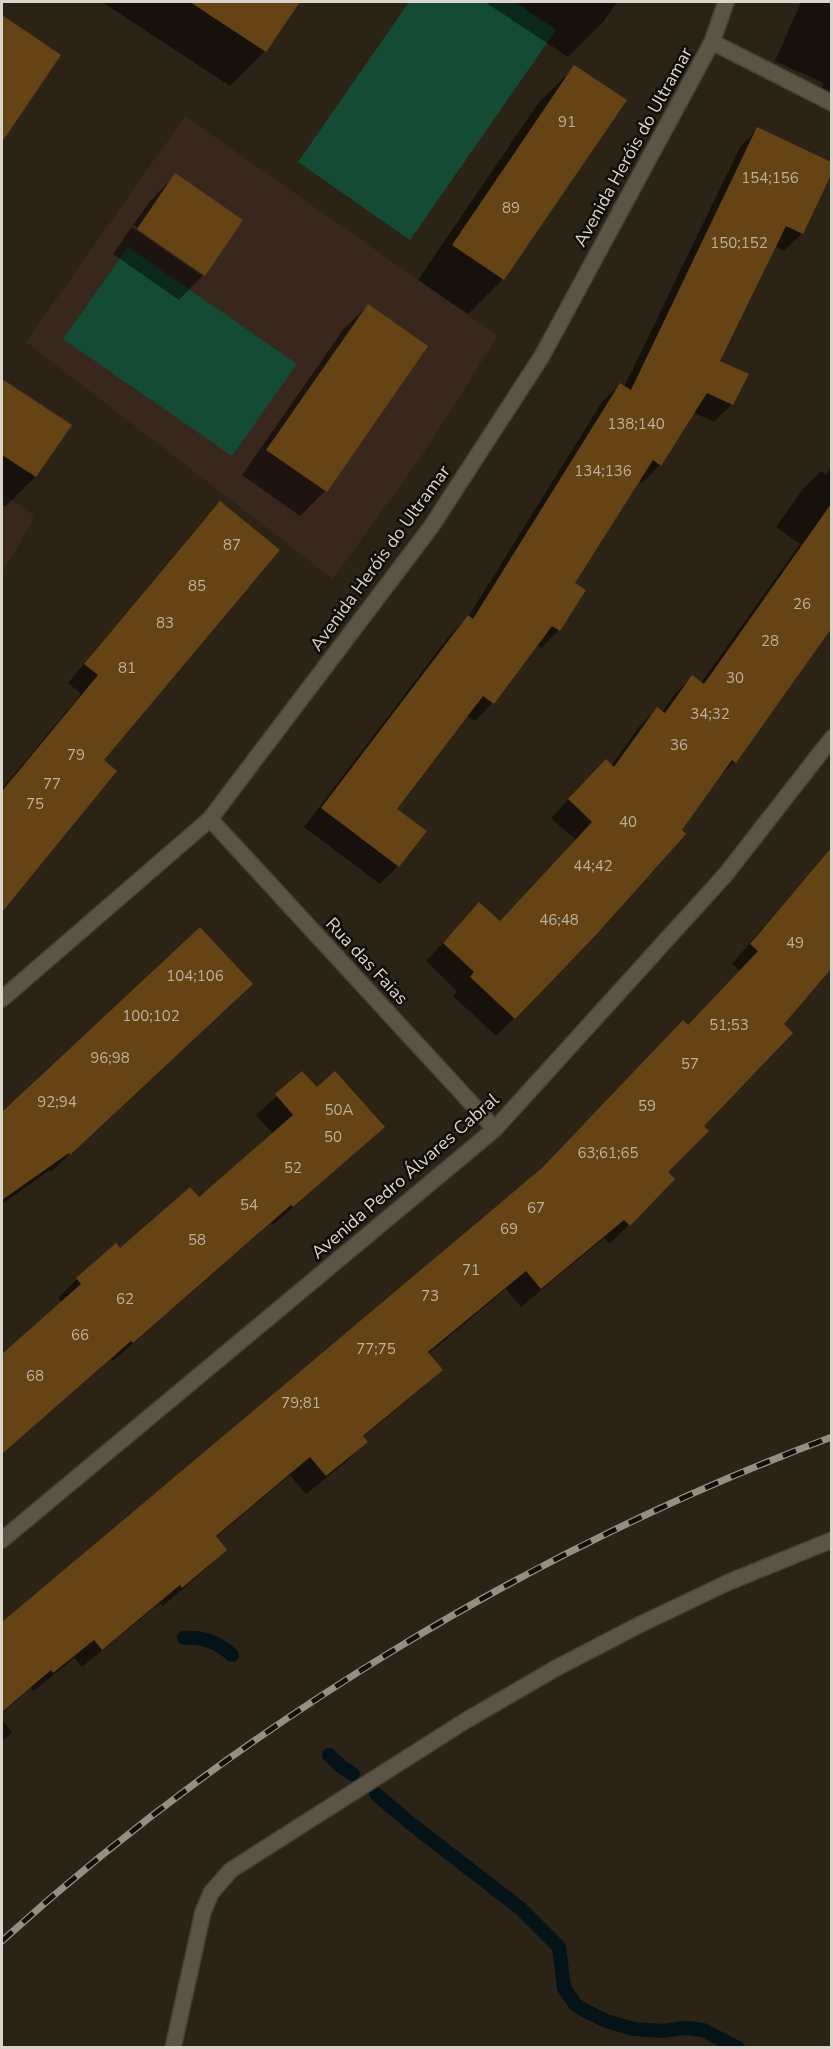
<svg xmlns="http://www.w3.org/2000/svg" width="833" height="2049" font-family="'Nunito Sans',sans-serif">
	<rect width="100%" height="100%" fill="#2a2316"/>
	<path fill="#37271d" d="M 185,116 L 498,336 L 423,454 L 333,579 L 26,342 Z
		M 2,494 L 35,516 L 2,574 Z"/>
	<path fill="#144b34" d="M 409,2 L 515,2 L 556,30 L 410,240 L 298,162 Z
		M 128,247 L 297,364 L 232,456 L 63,339 Z"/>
	<path fill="#0007" d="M 102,2 L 298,2 L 265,51 L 230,86 Z
		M 485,2 L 617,2 L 604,21 L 568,57 Z
		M 801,2 L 832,2 L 832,100 L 819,95 L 824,83 L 775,61 Z
		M 10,23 L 59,55 L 2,140 L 2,31 Z
		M 575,67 L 503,279 L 468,314 L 418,280 L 539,102 Z
		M 758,129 L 832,164 L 832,171 L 802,233 L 784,251 L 774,246 L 718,362 L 732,404 L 714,422 L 693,412 L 660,465 L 642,483 L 638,480 L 573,584 L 559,630 L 541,648 L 536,645 L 492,703 L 475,721 L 466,715 L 395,809 L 398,866 L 380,884 L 304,827 L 450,635 L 468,617 L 602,402 L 620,385 L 624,387 L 740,147 Z
		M 175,175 L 241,220 L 203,275 L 179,300 L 113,254 L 132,227 L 201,275 L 201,271 L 133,225 L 151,200 Z
		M 368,305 L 325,491 L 300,516 L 242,475 L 343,330 Z
		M 2,381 L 69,426 L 35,477 L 5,507 L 2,504 Z
		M 832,465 L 832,626 L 734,762 L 716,780 L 514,1018 L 496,1036 L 453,996 L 457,991 L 426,961 L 462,922 L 500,922 L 576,840 L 551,818 L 588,779 L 611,766 L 639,727 L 657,709 L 662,712 L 674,695 L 692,677 L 701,683 L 800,544 L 776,527 L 803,489 L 821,471 L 826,475 Z
		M 221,503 L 102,760 L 15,893 L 2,906 L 2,789 L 81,694 L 68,683 L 203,521 Z
		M 832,847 L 832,967 L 782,1025 L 666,1172 L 673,1179 L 610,1244 L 604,1238 L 521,1307 L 506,1289 L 428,1354 L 441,1369 L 422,1388 L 362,1438 L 366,1442 L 347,1461 L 306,1494 L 290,1475 L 215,1538 L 225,1550 L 206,1569 L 163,1606 L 160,1603 L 82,1667 L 74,1658 L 34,1691 L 31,1688 L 2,1713 L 2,1624 L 539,1173 L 687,1026 L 740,971 L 732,964 Z
		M 233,1001 L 52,1171 L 50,1170 L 2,1204 L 2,1116 L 18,1099 Z
		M 302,1073 L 316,1089 L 383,1127 L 363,1146 L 273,1225 L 271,1223 L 113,1361 L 111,1359 L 2,1454 L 2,1356 L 62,1303 L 58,1298 L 77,1279 L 199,1199 L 273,1134 L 256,1115 Z
		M 2,1720 L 12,1732 L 2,1742 Z"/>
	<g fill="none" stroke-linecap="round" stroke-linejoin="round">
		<path stroke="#041318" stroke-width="14" d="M 184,1638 C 203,1636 219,1643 232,1655
			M 329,1755 L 343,1768 L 353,1774
			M 376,1794 L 410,1823 L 521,1909 L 559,1947 L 564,1988 L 575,2004 L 582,2009 L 606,2021 L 634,2029 L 662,2031 L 686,2028 L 703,2030 L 738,2048"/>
	</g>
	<path fill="#654315" d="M 190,2 L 300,2 L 266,52 Z
		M 2,15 L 61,55 L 2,142 Z
		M 574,65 L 627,100 L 504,280 L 452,245 Z
		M 757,127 L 831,162 L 831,175 L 803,234 L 786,226 L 720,361 L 749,374 L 733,405 L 707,393 L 661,466 L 653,460 L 575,583 L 586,590 L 560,631 L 552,626 L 494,704 L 483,696 L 397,809 L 427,831 L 399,867 L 321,808 L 468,615 L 473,619 L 620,383 L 631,390 Z
		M 175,173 L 243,220 L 205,276 L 137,229 Z
		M 368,304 L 428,346 L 327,492 L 266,450 Z
		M 2,379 L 72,425 L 36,477 L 2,455 Z
		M 220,501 L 280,550 L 104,760 L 117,771 L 2,912 L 2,791 L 98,675 L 84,664 Z
		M 831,504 L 831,629 L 736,763 L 732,760 L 682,830 L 686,834 L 595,936 L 515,1019 L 470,977 L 474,972 L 443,943 L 479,902 L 500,921 L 592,822 L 568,799 L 606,759 L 614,767 L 657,707 L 665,713 L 692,675 L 704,684 Z
		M 831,848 L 831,969 L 784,1024 L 793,1033 L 704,1126 L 709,1131 L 668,1172 L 675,1179 L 630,1226 L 624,1220 L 541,1289 L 526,1271 L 428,1352 L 443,1370 L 363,1436 L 368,1442 L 326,1476 L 310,1457 L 216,1536 L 227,1550 L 182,1588 L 180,1585 L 102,1650 L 94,1640 L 53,1673 L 51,1670 L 2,1712 L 2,1622 L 542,1168 L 683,1020 L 688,1025 L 758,951 L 750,944 Z
		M 200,927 L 253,984 L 70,1155 L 69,1153 L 2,1200 L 2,1112 Z
		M 302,1071 L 317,1087 L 335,1071 L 385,1127 L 293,1207 L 291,1205 L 133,1343 L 131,1341 L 2,1454 L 2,1354 L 81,1284 L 76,1278 L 116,1243 L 120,1248 L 190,1187 L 199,1197 L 293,1115 L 275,1094 Z"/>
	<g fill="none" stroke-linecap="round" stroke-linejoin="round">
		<defs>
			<path id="lane" d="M 173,2048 L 203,1912 L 211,1893 L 231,1870 L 465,1721 L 558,1667 L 641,1624 L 729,1582 L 832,1540"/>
			<path id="street" d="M 712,42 L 832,103
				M 210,819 L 495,1129
				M 2,999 L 210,819 L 431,527 L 542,356 L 712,42 L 726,2
				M 2,1540 L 495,1129 L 726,874 L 832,738"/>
		</defs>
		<use href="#lane" stroke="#474037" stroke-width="18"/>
		<use href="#street" stroke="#474037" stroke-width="18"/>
		<use href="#lane" stroke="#5c5445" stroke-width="15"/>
		<use href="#street" stroke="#5c5445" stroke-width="15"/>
		<defs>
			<path id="rail" d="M 2,1941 C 237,1728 534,1547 832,1437"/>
		</defs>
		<use href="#rail" stroke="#948e83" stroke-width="7"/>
		<use href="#rail" stroke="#100d07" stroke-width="4.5" stroke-dasharray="14" stroke-linecap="butt"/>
	</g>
	<g text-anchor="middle" stroke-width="5" stroke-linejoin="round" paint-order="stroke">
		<g font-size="15" fill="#bdb09e">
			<text x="567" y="127">91</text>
			<text x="770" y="183">154;156</text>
			<text x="511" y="213">89</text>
			<text x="739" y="248">150;152</text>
			<text x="636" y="429">138;140</text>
			<text x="603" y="476">134;136</text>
			<text x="232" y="550">87</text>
			<text x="197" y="591">85</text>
			<text x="802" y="609">26</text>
			<text x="165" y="628">83</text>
			<text x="770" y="646">28</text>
			<text x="127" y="673">81</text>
			<text x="735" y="683">30</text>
			<text x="710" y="719">34;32</text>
			<text x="679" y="750">36</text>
			<text x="76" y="760">79</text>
			<text x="52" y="789">77</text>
			<text x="35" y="809">75</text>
			<text x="628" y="827">40</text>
			<text x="593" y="871">44;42</text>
			<text x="559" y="925">46;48</text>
			<text x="795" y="948">49</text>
			<text x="195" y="981">104;106</text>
			<text x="151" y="1021">100;102</text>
			<text x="729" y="1030">51;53</text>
			<text x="110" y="1063">96;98</text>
			<text x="690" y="1069">57</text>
			<text x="57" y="1107">92;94</text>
			<text x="647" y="1111">59</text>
			<text x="339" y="1115">50A</text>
			<text x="333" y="1142">50</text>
			<text x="608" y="1158">63;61;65</text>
			<text x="293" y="1173">52</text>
			<text x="249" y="1210">54</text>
			<text x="536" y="1213">67</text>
			<text x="509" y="1234">69</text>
			<text x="197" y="1245">58</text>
			<text x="471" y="1275">71</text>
			<text x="430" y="1301">73</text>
			<text x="125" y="1304">62</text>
			<text x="80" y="1340">66</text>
			<text x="376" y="1354">77;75</text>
			<text x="35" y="1381">68</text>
			<text x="301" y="1408">79;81</text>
		</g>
		<g font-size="18" fill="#dad5cc" stroke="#100d07">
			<text transform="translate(633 147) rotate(-61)" y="6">Avenida Heróis do Ultramar</text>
			<text transform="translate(380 558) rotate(-54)" y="6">Avenida Heróis do Ultramar</text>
			<text transform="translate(367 961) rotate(47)" y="6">Rua das Faias</text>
			<text transform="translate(405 1176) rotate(-41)" y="6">Avenida Pedro Álvares Cabral</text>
		</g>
	</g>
	<rect width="833" height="2049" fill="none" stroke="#dad5cc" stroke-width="6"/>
</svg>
